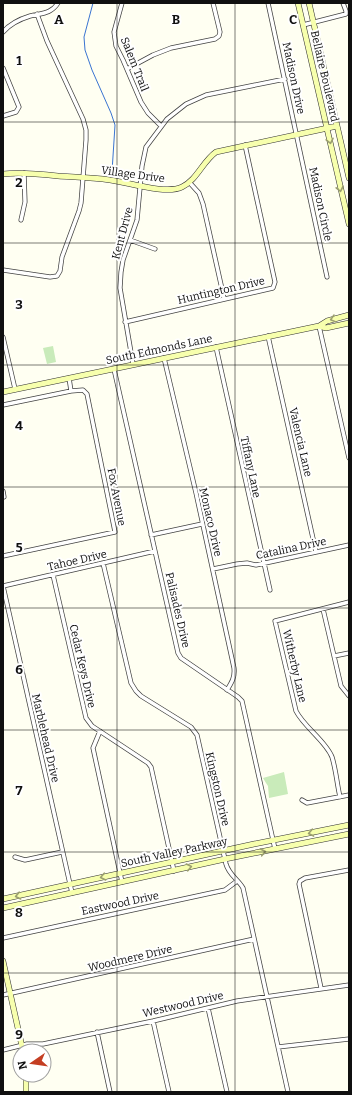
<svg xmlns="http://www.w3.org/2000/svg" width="352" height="1095" font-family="Bitter,serif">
	<rect width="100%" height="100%" fill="#fffff2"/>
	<path fill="#c9ebba" d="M 53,346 L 56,362 L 47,364 L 43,348 Z
		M 284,772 L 288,794 L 269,798 L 268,786 L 266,783 L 263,778 Z"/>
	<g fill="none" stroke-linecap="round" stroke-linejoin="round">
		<path stroke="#3a74d1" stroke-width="1" d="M 93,3 L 84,37 L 85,50 L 92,70 L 111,113 L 115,125 L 112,172"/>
		<defs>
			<path id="street" d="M 122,3 L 114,32 L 116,46 L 123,60 L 141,102 L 148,113 L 161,126
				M 268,3 L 327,277
				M 303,25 L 346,14 L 346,11 L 343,3
				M 3,32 C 10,24 20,19 30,16 C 42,13 51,14 58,3
				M 3,68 L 19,107 L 16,112 L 3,116
				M 127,69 L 153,55 L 171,48 L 215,39 L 219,36 L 220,32 L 213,3
				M 189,182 L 199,193 L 203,204 L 224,298
				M 21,220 L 25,202 L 24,173
				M 130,240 L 155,249
				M 3,270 L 50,277 L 57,276 L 60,271 L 62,257 L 79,211 L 81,203 L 86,140 L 86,130 L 83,119 L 47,41 L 37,14
				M 125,322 L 273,288 L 275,282 L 245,145
				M 319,326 L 349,458
				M 268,336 L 316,552
				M 3,337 L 15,389
				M 216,347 L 270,590
				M 164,358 L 196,493 L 234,668 C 235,677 232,682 227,690
				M 133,364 L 120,288 L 121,272 L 123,260 L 137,220 L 142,166 L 146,147 L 167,119 L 186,104 L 206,95 L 285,79
				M 114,369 L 178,653 L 181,658 L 238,697 L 242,701 L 275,849
				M 69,378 L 71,391
				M 3,405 L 71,391 L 83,390 L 87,394 L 115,532 L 3,556
				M 3,491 L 4,497 L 3,497
				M 151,535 L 202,524
				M 103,563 L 131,683 L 136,691 L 141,696 L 191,727 L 197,735 L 226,864 C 229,875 238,879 243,888 L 288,1092
				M 213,569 L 237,564 L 247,563 L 256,565 L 349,545
				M 53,575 L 86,718 L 92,726 L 148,763 L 151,767 L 174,871
				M 3,586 L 72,893
				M 3,586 L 155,551
				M 323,609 L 341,686 L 349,696
				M 334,656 L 349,653
				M 100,731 L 93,748 L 122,882
				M 340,797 C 337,784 336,770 332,757 C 326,741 304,727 296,711 L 275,621 L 349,602
				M 302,800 L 307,803 L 349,795
				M 15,857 L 25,860 L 62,852
				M 3,938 L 225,890 L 237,881
				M 321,988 L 299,884 L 300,881 L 305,878 L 349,870
				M 3,995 L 254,939
				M 208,1008 L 227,1092
				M 153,1021 L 169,1092
				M 97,1032 L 110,1092
				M 278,1047 L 349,1039
				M 3,1050 L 27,1044 L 43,1044 L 153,1021 L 237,1001 L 349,985"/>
			<path id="secondary" d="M 298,3 L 349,224
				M 309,3 L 349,178
				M 3,174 C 21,172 40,174 58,176 C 75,177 93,177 110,180 C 127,182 166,195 182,187 C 197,180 203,161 216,152 L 337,126
				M 319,326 L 326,328 L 349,323
				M 3,392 L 319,326 L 327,321 L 349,315
				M 3,899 L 254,844 L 349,825
				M 3,908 L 225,859 L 349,834
				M 3,961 L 23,1051
				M 26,1092 L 26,1075"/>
		</defs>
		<use href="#street" stroke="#434343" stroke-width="5"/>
		<use href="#secondary" stroke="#323232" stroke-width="6"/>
		<use href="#street" stroke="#fff" stroke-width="3.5"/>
		<use href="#secondary" stroke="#f7ffad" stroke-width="5"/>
	</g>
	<defs><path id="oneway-chevron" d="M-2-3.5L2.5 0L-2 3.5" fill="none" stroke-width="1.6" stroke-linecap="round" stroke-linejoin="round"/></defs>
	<g stroke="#9b9f6e">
		<use href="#oneway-chevron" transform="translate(330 141) rotate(78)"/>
		<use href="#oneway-chevron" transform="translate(340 189) rotate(78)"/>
		<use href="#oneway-chevron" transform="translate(333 319) rotate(165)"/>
		<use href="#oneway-chevron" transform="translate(311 833) rotate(169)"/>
		<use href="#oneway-chevron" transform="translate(263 852) rotate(-11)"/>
		<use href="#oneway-chevron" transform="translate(189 867) rotate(-12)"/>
		<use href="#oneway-chevron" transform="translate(103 877) rotate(168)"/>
		<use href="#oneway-chevron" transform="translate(18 896) rotate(167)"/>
	</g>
	<path fill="none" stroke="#101010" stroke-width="1" stroke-opacity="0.55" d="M 117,3 L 117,1092M 235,3 L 235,1092M 3,122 L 349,122M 3,243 L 349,243M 3,365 L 349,365M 3,487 L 349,487M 3,608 L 349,608M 3,730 L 349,730M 3,852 L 349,852M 3,973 L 349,973"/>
	<g text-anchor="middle" stroke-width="4" stroke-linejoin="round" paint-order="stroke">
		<g font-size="11" fill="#101010" stroke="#fff">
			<text transform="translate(135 64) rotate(68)" y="4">Salem Trail</text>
			<text transform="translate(325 76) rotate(77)" y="4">Bellaire Boulevard</text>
			<text transform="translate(294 78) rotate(78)" y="4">Madison Drive</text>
			<text transform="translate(133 174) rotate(8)" y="4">Village Drive</text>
			<text transform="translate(321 204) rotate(78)" y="4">Madison Circle</text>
			<text transform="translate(122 233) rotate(-75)" y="4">Kent Drive</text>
			<text transform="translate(221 290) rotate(-13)" y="4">Huntington Drive</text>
			<text transform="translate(159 349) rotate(-12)" y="4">South Edmonds Lane</text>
			<text transform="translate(301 442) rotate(77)" y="4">Valencia Lane</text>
			<text transform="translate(251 467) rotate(78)" y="4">Tiffany Lane</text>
			<text transform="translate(117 497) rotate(79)" y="4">Fox Avenue</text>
			<text transform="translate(211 522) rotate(77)" y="4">Monaco Drive</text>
			<text transform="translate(291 548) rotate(-12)" y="4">Catalina Drive</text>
			<text transform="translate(77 560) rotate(-13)" y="4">Tahoe Drive</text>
			<text transform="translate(178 610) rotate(77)" y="4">Palisades Drive</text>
			<text transform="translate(83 666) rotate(77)" y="4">Cedar Keys Drive</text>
			<text transform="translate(295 666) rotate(77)" y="4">Witherby Lane</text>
			<text transform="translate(46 738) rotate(77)" y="4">Marblehead Drive</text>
			<text transform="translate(218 789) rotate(77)" y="4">Kingston Drive</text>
			<text transform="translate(174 852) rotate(-12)" y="4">South Valley Parkway</text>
			<text transform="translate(120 903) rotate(-12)" y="4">Eastwood Drive</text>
			<text transform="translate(130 958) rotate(-13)" y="4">Woodmere Drive</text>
			<text transform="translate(183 1004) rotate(-13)" y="4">Westwood Drive</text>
		</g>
	</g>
	<g font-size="13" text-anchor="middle" font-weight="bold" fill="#101010" stroke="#fff" stroke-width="4" stroke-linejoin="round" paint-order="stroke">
		<text x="59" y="24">A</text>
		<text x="176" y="24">B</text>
		<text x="293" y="24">C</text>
		<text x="19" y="65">1</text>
		<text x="19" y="187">2</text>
		<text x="19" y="309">3</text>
		<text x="19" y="430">4</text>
		<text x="19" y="552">5</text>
		<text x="19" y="674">6</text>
		<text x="19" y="795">7</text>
		<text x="19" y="917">8</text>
		<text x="19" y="1039">9</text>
	</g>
	<rect width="352" height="1095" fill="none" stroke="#101010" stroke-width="8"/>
	<g transform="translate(32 1063) rotate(257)"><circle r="19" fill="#ffffff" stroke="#9f9f9f"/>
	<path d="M0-3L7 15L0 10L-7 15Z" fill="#c43e23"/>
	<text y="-6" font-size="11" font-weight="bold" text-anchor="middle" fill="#101010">N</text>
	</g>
</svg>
